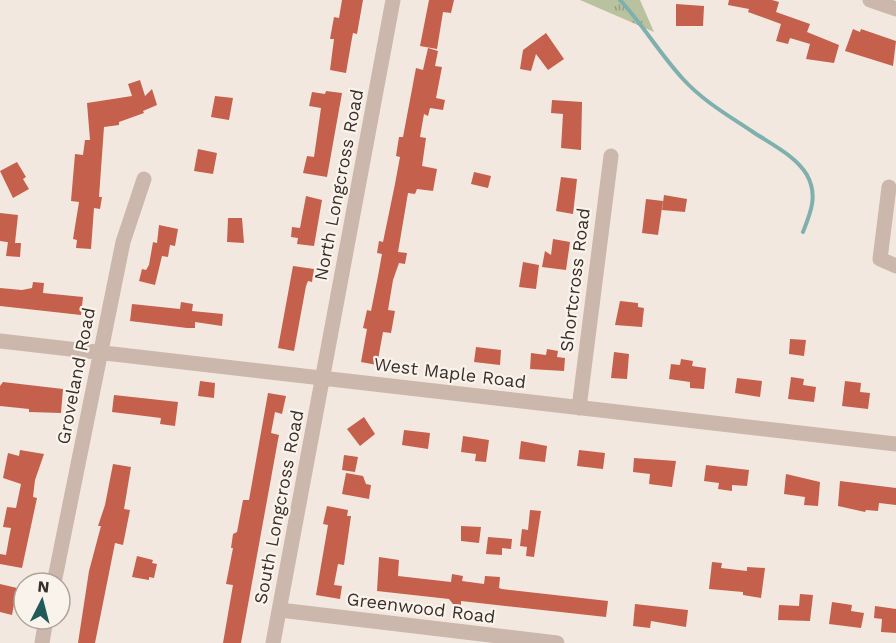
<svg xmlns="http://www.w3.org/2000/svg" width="896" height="643" font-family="'Work Sans',sans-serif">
	<defs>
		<pattern id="park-tufts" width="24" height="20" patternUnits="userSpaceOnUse" patternTransform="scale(1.5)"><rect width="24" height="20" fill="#b9c29f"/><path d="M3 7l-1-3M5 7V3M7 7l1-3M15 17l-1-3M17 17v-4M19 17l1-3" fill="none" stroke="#979e82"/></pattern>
	</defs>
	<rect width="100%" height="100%" fill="#f3e8df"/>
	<path fill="url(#park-tufts)" d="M 580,0 L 640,0 L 654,32 Z"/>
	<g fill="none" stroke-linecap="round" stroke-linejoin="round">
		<path stroke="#7eb0ae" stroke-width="4" d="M 620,0 C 643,25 660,54 683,79 C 703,101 729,116 753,132 C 771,144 796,156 807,175 C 818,195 811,212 803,232"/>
	</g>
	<path fill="#c4604c" d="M 342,0 L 363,0 L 357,34 L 353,33 L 352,38 L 346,73 L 330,70 L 334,39 L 330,39 L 334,17 L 339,18 Z
		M 429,0 L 454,0 L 451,13 L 443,12 L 437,49 L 420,46 Z
		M 729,0 L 772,0 L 779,2 L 776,12 L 810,24 L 807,32 L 839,45 L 834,63 L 806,59 L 810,44 L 790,38 L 788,44 L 776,41 L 781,24 L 748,12 L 749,9 L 728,5 Z
		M 676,4 L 704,6 L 703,26 L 676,26 Z
		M 853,29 L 860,32 L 861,29 L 896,41 L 893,66 L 845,51 Z
		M 546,33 L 564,59 L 548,70 L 536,54 L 531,71 L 520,69 L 523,50 Z
		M 428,48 L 438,51 L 435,66 L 442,67 L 436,98 L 445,100 L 443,110 L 430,108 L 428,116 L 424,114 L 420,137 L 426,138 L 422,166 L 437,169 L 433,191 L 417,189 L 415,194 L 408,193 L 398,252 L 407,253 L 405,264 L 399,263 L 393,280 L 388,310 L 395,311 L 391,333 L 383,332 L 377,365 L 361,362 L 367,329 L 363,328 L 367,310 L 371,311 L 378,276 L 382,254 L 377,253 L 379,241 L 383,242 L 395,184 L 400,157 L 396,156 L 399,137 L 403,137 L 416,68 L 423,70 Z
		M 140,80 L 145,96 L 152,89 L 157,105 L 143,111 L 144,113 L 119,122 L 119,125 L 104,127 L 99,197 L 102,197 L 100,209 L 94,208 L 91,249 L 76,248 L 77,240 L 73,239 L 79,202 L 71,201 L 75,154 L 83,155 L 85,140 L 90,140 L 87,103 L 132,96 L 128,84 Z
		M 326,91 L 342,93 L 327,177 L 303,173 L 307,156 L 314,157 L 321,108 L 309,106 L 312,92 L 325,94 Z
		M 215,96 L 233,98 L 229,120 L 211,117 Z
		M 552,100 L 582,102 L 581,150 L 561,148 L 563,114 L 551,113 Z
		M 198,149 L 217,153 L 213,174 L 194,171 Z
		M 17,162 L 26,177 L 23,179 L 29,189 L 13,198 L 0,171 Z
		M 474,172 L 491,176 L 488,188 L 471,184 Z
		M 561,177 L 577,179 L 573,214 L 556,211 Z
		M 664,195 L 687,199 L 685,212 L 662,210 Z
		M 306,196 L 322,200 L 314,246 L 297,244 L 298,238 L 291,237 L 292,227 L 300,228 Z
		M 646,199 L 663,201 L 658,235 L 642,233 Z
		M 0,213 L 18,215 L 15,243 L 21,243 L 20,257 L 6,256 L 8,242 L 13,243 L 0,241 Z
		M 228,218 L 242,218 L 244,243 L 227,242 Z
		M 159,225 L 178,229 L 175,246 L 170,245 L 168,257 L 162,256 L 155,285 L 139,281 L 142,269 L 146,270 L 149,265 L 153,242 L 157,243 Z
		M 553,239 L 570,242 L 566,270 L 542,267 L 545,251 L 551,255 Z
		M 523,262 L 539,265 L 536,289 L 519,287 Z
		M 293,266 L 314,269 L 312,282 L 308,281 L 306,286 L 294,351 L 278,348 Z
		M 33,282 L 44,283 L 43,293 L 83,297 L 81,315 L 0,306 L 0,288 L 22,290 L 32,288 Z
		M 620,301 L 638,303 L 638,307 L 644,308 L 642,327 L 615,325 Z
		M 181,302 L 193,304 L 192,311 L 223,314 L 222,326 L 195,322 L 195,328 L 187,328 L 130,321 L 132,304 L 180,309 Z
		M 790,339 L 806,340 L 804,356 L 789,354 Z
		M 476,347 L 501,350 L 500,365 L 474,362 Z
		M 547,349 L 558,351 L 557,357 L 565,358 L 564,371 L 530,369 L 531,353 L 546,355 Z
		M 614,352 L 629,354 L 627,379 L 611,378 Z
		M 681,359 L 693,361 L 692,366 L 706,368 L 704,389 L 690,388 L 690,382 L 669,379 L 671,364 L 680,365 Z
		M 791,377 L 804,379 L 803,385 L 816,387 L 814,402 L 788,399 Z
		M 737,378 L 762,381 L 760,397 L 735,393 Z
		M 200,381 L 215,383 L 214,398 L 198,396 Z
		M 845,381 L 861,383 L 860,392 L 870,393 L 868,409 L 842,406 Z
		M 3,382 L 63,389 L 61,413 L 29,412 L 29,409 L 0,406 L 0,386 Z
		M 268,393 L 286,396 L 282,414 L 275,412 L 271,433 L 279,435 L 278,440 L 241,643 L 223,643 L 233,585 L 226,584 L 233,548 L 231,548 L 233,534 L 237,532 L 243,500 L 249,500 Z
		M 114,395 L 178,402 L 175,426 L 160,424 L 161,418 L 112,412 Z
		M 364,417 L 375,434 L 360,446 L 347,429 Z
		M 404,430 L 430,433 L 428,449 L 402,445 Z
		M 463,436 L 489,440 L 486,462 L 475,461 L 476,454 L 461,452 Z
		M 521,441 L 547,446 L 545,462 L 519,459 Z
		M 20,450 L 44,454 L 35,480 L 33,497 L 37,498 L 22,568 L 0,564 L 0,554 L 6,555 L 9,538 L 11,528 L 3,527 L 7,507 L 16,508 L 21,484 L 3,478 L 8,453 L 19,456 Z
		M 579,450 L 605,453 L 603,469 L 577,466 Z
		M 344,455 L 358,457 L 355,472 L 342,470 Z
		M 634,458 L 676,461 L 672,487 L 649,484 L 650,474 L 633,472 Z
		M 113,464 L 131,467 L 124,509 L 130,510 L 123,545 L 115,543 L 95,643 L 78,643 L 89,571 L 101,526 L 98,526 L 105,505 Z
		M 706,465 L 749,470 L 747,486 L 732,485 L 732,491 L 718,489 L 719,483 L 704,481 Z
		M 346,473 L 363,476 L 366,484 L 371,485 L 369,499 L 342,494 Z
		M 786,474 L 820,482 L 818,506 L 804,505 L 805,497 L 784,494 Z
		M 840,481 L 896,488 L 896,505 L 879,503 L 878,511 L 866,510 L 865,512 L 838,506 Z
		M 327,506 L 348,510 L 347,516 L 351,516 L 344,565 L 338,564 L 334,585 L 342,586 L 340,599 L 316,595 L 328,525 L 323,524 Z
		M 530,510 L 541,511 L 534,557 L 526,556 L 527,547 L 520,546 L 522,529 L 528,530 Z
		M 461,526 L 481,527 L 479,543 L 461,541 Z
		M 488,537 L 512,539 L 511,549 L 502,548 L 502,555 L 486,554 Z
		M 137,556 L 153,560 L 152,563 L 157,564 L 154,578 L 149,577 L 149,580 L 132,577 Z
		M 379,557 L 399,560 L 398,576 L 451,582 L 452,574 L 463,576 L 462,581 L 484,584 L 485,576 L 500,577 L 499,588 L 502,589 L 608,601 L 606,617 L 461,601 L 461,605 L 453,604 L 449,599 L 377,591 Z
		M 712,562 L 722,563 L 721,568 L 747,571 L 747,567 L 765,568 L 761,598 L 743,595 L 743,592 L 709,589 Z
		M 0,584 L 17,588 L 12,615 L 0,612 Z
		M 800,594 L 813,595 L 810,621 L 778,620 L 779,605 L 799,606 Z
		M 832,602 L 852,605 L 851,611 L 864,613 L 861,628 L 829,624 Z
		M 635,604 L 688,610 L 686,627 L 651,621 L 650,628 L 633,626 Z
		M 875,606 L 896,609 L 896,633 L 881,632 L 882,619 L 874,618 Z"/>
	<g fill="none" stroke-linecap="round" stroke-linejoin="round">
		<path stroke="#cbb7ab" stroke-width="15" d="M 870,0 L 896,9
			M 889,187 L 880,259 L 896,266
			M 0,341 L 896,444
			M 579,408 L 611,156
			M 54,583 L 123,242 L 144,179
			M 280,610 L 557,643
			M 42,643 L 46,619
			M 273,643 L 393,0"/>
	</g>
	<g text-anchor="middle" stroke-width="4.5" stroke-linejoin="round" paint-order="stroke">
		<g font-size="18" fill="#392e2a" stroke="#faf3ec">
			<text transform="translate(339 185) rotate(-79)" y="6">North Longcross Road</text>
			<text transform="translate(575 280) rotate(-83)" y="6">Shortcross Road</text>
			<text transform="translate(450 373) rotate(7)" y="6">West Maple Road</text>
			<text transform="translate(76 376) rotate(-79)" y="6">Groveland Road</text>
			<text transform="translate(279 507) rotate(-79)" y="6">South Longcross Road</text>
			<text transform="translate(421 608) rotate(7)" y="6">Greenwood Road</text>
		</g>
	</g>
	<g transform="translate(42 601) rotate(6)"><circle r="28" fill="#faf3ec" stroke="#ada49e" stroke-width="1.5"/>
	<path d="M0-4.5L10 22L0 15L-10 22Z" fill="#205a5a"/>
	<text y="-9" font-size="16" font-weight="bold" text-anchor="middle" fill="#392e2a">N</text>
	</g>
</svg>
